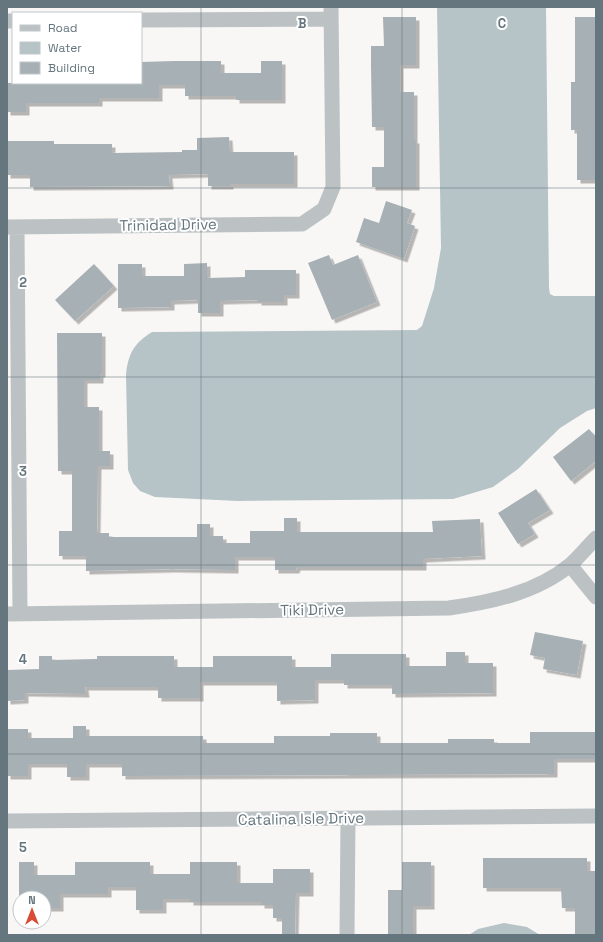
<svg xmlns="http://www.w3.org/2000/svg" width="603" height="942" font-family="'Space Grotesk',sans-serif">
	<defs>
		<filter id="shadow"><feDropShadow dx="3.5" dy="3.5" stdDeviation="0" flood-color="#0004"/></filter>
	</defs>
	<rect width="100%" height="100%" fill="#f8f7f5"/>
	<path fill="#b7c4c7" d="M 437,7 L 546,7 L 549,288 L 550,294 L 554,296 L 596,296 L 596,408 L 587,411 L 560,428 L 518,469 L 493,487 L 453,499 L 238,501 L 155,497 L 140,491 L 133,483 L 128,470 L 126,375 C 128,354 134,343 152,332 L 417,330 L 422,326 L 434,288 L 441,248 Z
		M 504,923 L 527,927 L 540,935 L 469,935 L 478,929 Z"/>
	<path fill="#a7b0b4" filter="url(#shadow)" d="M 383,17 L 416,17 L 416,65 L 400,65 L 400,92 L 414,92 L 414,140 L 416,140 L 416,187 L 372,187 L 372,167 L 384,167 L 384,127 L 372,127 L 371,65 L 371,46 L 384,46 Z
		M 575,17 L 596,17 L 596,180 L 577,180 L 577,130 L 571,130 L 571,82 L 575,82 Z
		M 174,61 L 221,61 L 221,73 L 261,73 L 261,61 L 282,61 L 282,100 L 236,100 L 236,96 L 185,96 L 185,85 L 159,85 L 159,98 L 99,98 L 99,103 L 26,103 L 26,112 L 7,112 L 7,83 L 141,83 L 141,62 Z
		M 229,137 L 230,152 L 294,152 L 294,184 L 230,184 L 230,186 L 208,186 L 208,174 L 169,175 L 170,186 L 30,187 L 30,175 L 7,175 L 7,141 L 54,141 L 54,144 L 112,144 L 112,153 L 182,152 L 182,150 L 197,150 L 197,138 Z
		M 386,201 L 412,210 L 407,223 L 415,226 L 404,259 L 356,242 L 364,218 L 379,223 Z
		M 329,255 L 333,265 L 358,255 L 377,302 L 332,320 L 308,263 Z
		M 207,263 L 207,278 L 245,277 L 245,270 L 296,270 L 296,295 L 284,295 L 284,302 L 258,302 L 258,300 L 220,301 L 220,313 L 198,313 L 198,300 L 171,301 L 171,307 L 118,308 L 118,264 L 142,264 L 142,276 L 184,276 L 184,264 Z
		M 94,264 L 114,286 L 75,321 L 55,300 Z
		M 57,333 L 102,333 L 102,374 L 100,374 L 100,380 L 84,380 L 84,407 L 99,407 L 99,451 L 110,451 L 110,466 L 98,466 L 97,533 L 109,533 L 109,537 L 197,537 L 197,524 L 210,524 L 210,536 L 223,536 L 223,543 L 250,543 L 250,531 L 284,531 L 284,518 L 297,518 L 297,532 L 433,532 L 432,521 L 480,519 L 482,556 L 423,559 L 423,567 L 297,567 L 296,570 L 275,570 L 275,557 L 235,557 L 235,570 L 172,569 L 86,571 L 86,556 L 59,556 L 59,531 L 72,531 L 72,471 L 58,471 Z
		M 589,429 L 596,437 L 596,461 L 571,481 L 553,457 Z
		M 536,489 L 550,510 L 528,523 L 535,534 L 518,544 L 498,513 Z
		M 535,632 L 583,641 L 577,675 L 543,669 L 545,658 L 530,655 Z
		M 446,652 L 465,652 L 465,663 L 493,663 L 493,693 L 392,694 L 392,685 L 344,685 L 344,680 L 315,680 L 315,700 L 277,701 L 277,682 L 200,682 L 200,698 L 158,698 L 158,687 L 85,687 L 86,694 L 25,693 L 25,700 L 7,701 L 7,670 L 39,669 L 39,656 L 52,656 L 52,660 L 97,659 L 97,656 L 174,656 L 174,667 L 213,667 L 213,656 L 292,656 L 292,667 L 331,667 L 331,654 L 406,654 L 406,666 L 446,666 Z
		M 73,726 L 86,726 L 86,736 L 203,736 L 203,743 L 274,743 L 274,736 L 330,736 L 330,733 L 377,733 L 377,743 L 448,743 L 448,739 L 494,739 L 494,743 L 530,743 L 530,732 L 596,732 L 596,759 L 554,759 L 554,774 L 122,776 L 122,764 L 86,764 L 86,777 L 67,777 L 67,764 L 28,764 L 28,776 L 7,776 L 7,729 L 28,729 L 28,738 L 73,738 Z
		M 483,858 L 587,858 L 587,871 L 596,871 L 596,935 L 575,935 L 575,908 L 562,908 L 561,888 L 483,888 Z
		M 19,862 L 34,862 L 34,875 L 75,875 L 75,862 L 150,862 L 150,874 L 190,874 L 190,862 L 237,862 L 237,883 L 273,883 L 273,869 L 310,869 L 310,893 L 296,893 L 295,935 L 282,935 L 282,918 L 273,918 L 273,905 L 261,905 L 261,902 L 190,902 L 190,899 L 163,899 L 163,910 L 136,910 L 136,887 L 108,887 L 108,894 L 60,894 L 60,908 L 44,908 L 44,898 L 20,898 L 19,908 Z
		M 402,862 L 431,862 L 431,906 L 413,906 L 413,935 L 388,935 L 388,890 L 402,890 Z"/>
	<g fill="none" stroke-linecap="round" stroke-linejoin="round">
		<path stroke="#bcc2c4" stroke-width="15" d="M 141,20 L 331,19
			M 7,21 L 13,21
			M 7,227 L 302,224 L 324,209 L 333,187 L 331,7
			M 17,227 L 20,614
			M 570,565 L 596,597
			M 7,614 L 449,608 C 491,602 536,593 570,565 C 579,557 587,547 596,538
			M 7,821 L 596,816
			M 347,935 L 348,818"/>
	</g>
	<path fill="none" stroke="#65767e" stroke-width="1" stroke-opacity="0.55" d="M 201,7 L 201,935M 402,7 L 402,935M 7,188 L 596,188M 7,377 L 596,377M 7,565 L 596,565M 7,754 L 596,754"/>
	<g text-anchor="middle" stroke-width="4" stroke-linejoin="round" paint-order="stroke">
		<g font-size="15" fill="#65767e" stroke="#fff">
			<text transform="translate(168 225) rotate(-1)" y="5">Trinidad Drive</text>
			<text transform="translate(312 610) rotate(-1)" y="5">Tiki Drive</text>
			<text transform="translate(301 819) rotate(-1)" y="5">Catalina Isle Drive</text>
		</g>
	</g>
	<g font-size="13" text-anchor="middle" font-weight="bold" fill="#65767e" stroke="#fff" stroke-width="4" stroke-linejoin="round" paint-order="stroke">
		<text x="302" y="28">B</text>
		<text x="502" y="28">C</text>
		<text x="23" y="287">2</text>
		<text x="23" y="476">3</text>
		<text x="23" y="664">4</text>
		<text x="23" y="852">5</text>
	</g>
	<rect width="603" height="942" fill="none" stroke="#65767e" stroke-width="16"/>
	<rect x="12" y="12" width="130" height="72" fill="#ffffff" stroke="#c1c8cb"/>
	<rect x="20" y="25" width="20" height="6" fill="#bcc2c4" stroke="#c1c8cb"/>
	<text x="48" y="32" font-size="12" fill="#65767e">Road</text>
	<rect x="20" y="42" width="20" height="12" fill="#b7c4c7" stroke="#c1c8cb"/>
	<text x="48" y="52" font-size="12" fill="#65767e">Water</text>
	<rect x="20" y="62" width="20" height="12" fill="#a7b0b4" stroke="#c1c8cb"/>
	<text x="48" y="72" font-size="12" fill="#65767e">Building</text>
	<g transform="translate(32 910)"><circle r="19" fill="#ffffff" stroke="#c1c8cb"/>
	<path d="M0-3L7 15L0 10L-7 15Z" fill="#d94b34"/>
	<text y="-6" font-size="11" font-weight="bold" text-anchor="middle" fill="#65767e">N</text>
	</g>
</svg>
